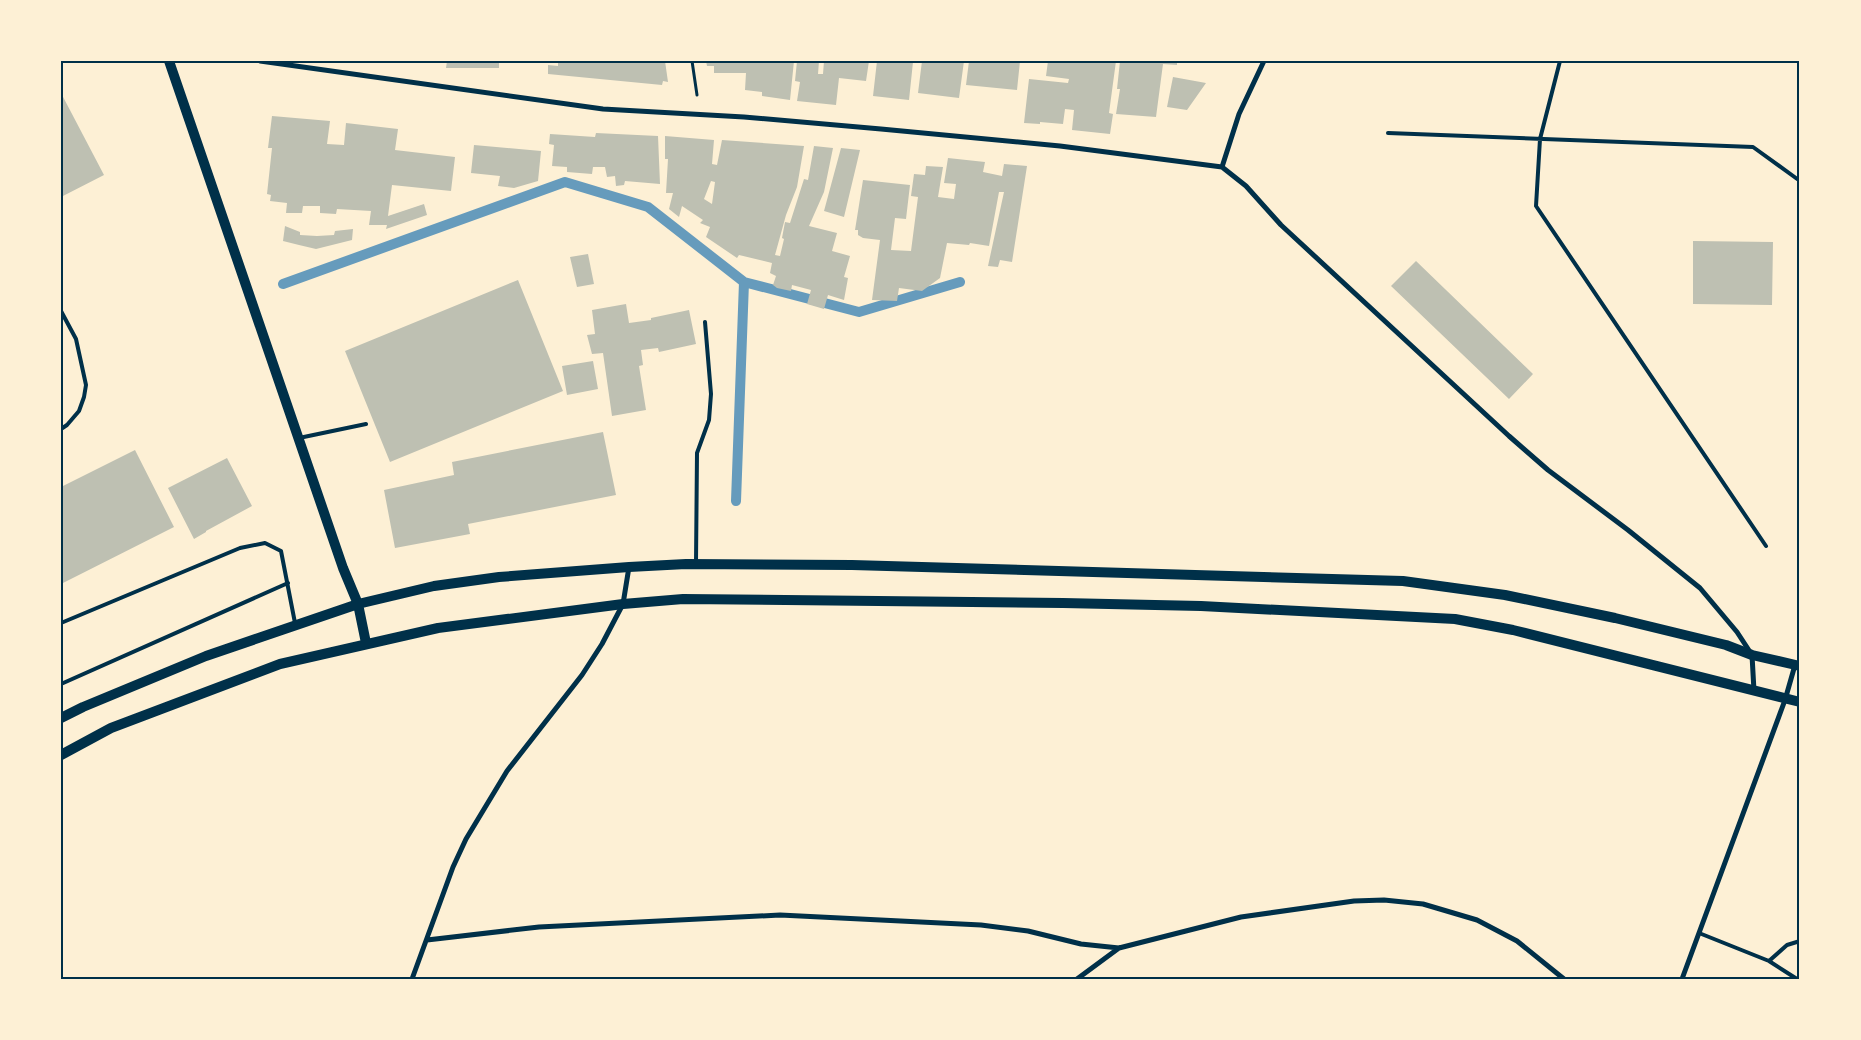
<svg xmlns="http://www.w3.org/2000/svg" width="1861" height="1040" font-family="'Playfair Display',serif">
	<rect width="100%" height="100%" fill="#fdf0d5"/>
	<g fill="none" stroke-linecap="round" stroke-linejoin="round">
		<path stroke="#669bbc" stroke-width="10" d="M 744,282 L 859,312 L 960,282
			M 283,284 L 565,182 L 648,207 L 744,282 L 736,501"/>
	</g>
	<path fill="#bec0b2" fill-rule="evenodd" d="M 447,61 L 499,61 L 499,68 L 446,68 Z
		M 558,61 L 665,61 L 668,82 L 663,81 L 662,85 L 548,74 L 548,65 L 558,66 Z
		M 706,61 L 794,61 L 790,100 L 762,96 L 762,92 L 745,90 L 746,73 L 714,73 L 714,66 L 707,66 Z
		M 797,61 L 819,61 L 818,74 L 823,74 L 824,61 L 869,61 L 866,81 L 839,78 L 836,105 L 797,101 L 800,82 L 795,81 Z
		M 877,61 L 913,62 L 909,100 L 873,96 Z
		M 922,61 L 964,61 L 959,98 L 918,93 Z
		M 969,61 L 1020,61 L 1017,90 L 966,85 Z
		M 1048,61 L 1071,63 L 1071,61 L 1116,61 L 1109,113 L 1113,114 L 1110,134 L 1072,130 L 1074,110 L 1065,109 L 1063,124 L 1040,122 L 1040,124 L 1024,123 L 1029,79 L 1068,83 L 1069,79 L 1046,76 Z
		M 1120,61 L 1177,61 L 1177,65 L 1163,64 L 1156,117 L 1116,114 L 1120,89 L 1117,89 Z
		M 1173,77 L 1206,83 L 1187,110 L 1167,107 Z
		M 61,93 L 104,175 L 61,197 Z
		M 272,116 L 330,121 L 327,144 L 344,145 L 346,123 L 398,129 L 395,150 L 455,157 L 451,191 L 392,185 L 388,216 L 424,204 L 427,215 L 386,229 L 387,225 L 369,225 L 371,211 L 337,209 L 336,214 L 320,213 L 320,206 L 303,206 L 302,213 L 286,213 L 287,203 L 270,201 L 271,195 L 267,194 L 272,148 L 268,148 Z
		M 596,133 L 658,136 L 660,184 L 625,181 L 624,185 L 616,186 L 615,176 L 607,177 L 605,167 L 593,167 L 592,174 L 567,172 L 567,167 L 552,166 L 554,145 L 549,144 L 550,134 L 595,137 Z
		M 665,136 L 714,140 L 712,164 L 717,165 L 722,140 L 804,146 L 797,187 L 786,215 L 775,255 L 780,256 L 784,239 L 782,238 L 785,222 L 790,223 L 804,179 L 808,180 L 814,146 L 833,148 L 824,192 L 809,226 L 837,233 L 832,251 L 850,256 L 844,277 L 848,278 L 844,300 L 828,295 L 824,309 L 807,304 L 811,290 L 792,285 L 791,291 L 777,288 L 773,285 L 776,276 L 770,273 L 772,263 L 739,255 L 737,258 L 706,237 L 710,227 L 700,223 L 703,220 L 682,206 L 679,217 L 669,209 L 673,193 L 666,193 L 668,159 L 665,159 ZM 711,181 L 715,182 L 712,204 L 704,199 Z
		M 474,145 L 541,151 L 538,181 L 514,188 L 498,186 L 500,176 L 471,173 Z
		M 841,148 L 860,150 L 844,217 L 824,211 Z
		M 948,158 L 985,162 L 983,172 L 1002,176 L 1004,164 L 1027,166 L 1012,262 L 1000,260 L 998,267 L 988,266 L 1004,192 L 999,192 L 989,246 L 970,243 L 969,245 L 947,243 L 940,278 L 922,291 L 899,288 L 897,301 L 872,300 L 880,240 L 863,238 L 858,235 L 858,230 L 855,230 L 863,180 L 910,185 L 906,219 L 895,218 L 891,250 L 911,251 L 918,197 L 911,196 L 914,174 L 925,175 L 926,166 L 943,167 L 938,197 L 954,199 L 956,184 L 944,183 Z
		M 285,226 L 300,232 L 300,235 L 317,236 L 334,235 L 335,231 L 353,229 L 352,240 L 316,249 L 299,245 L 283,241 Z
		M 1693,241 L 1773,242 L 1772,305 L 1693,304 Z
		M 588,254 L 594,284 L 577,287 L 570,257 Z
		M 1416,261 L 1533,374 L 1509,399 L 1391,286 Z
		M 518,280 L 563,391 L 390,462 L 345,351 Z
		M 626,304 L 629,323 L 651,320 L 651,318 L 689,310 L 696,344 L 659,352 L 658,348 L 641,350 L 643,365 L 639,366 L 646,410 L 612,416 L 603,353 L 592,354 L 587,335 L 595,334 L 592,310 Z
		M 593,361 L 598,389 L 567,395 L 562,366 Z
		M 603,432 L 616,495 L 468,524 L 470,534 L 395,548 L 384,490 L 454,475 L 452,462 Z
		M 135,450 L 174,527 L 61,584 L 61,487 Z
		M 227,458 L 252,506 L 206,531 L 206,532 L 194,539 L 168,488 Z"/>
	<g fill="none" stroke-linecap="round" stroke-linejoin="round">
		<path stroke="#003049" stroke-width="3" d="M 692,61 L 697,95"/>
		<path stroke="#003049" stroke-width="4" d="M 1560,61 L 1540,139 L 1536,206 L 1766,546
			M 1388,133 L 1753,147 L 1800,181
			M 61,311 L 76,339 L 86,385 L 84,397 L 79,411 L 67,425 L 61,429
			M 299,438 L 366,424
			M 696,563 L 697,453 L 709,420 L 711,394 L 705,322
			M 61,623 L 240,548 L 265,543 L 281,551 L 295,623
			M 61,684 L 288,583
			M 1699,933 L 1769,961 L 1797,979
			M 1769,961 L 1787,945 L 1800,941"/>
		<path stroke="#003049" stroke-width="5" d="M 260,61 L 603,109 L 744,117 L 881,129 L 1060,146 L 1222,167 L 1246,186 L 1281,225 L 1509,436 L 1548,470 L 1628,530 L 1700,588 L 1737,632 L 1752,655 L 1754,691
			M 1222,167 L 1239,114 L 1264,61
			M 427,940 L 539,927 L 780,915 L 981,925 L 1028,931 L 1081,944 L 1119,948 L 1241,917 L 1354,901 L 1384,900 L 1423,904 L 1477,920 L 1517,941 L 1564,979
			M 412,979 L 453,867 L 466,839 L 507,771 L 582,675 L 602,644 L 623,604 L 629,567
			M 1077,979 L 1119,948
			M 1682,979 L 1785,700 L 1795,665"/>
		<path stroke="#003049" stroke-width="10" d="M 169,61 L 343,568 L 358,604 L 366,643
			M 61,718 L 83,707 L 206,656 L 358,604 L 434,586 L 499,577 L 629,567 L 686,564 L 852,565 L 1403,581 L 1505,595 L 1615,618 L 1726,645 L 1752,655 L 1800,666
			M 61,755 L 111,728 L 280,664 L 438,628 L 623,604 L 683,599 L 1063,603 L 1201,606 L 1455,619 L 1513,630 L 1800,702"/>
	</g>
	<rect width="1861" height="1040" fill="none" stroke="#fdf0d5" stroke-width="125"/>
	<rect x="62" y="62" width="1736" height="916" fill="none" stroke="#003049" stroke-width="2"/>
</svg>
